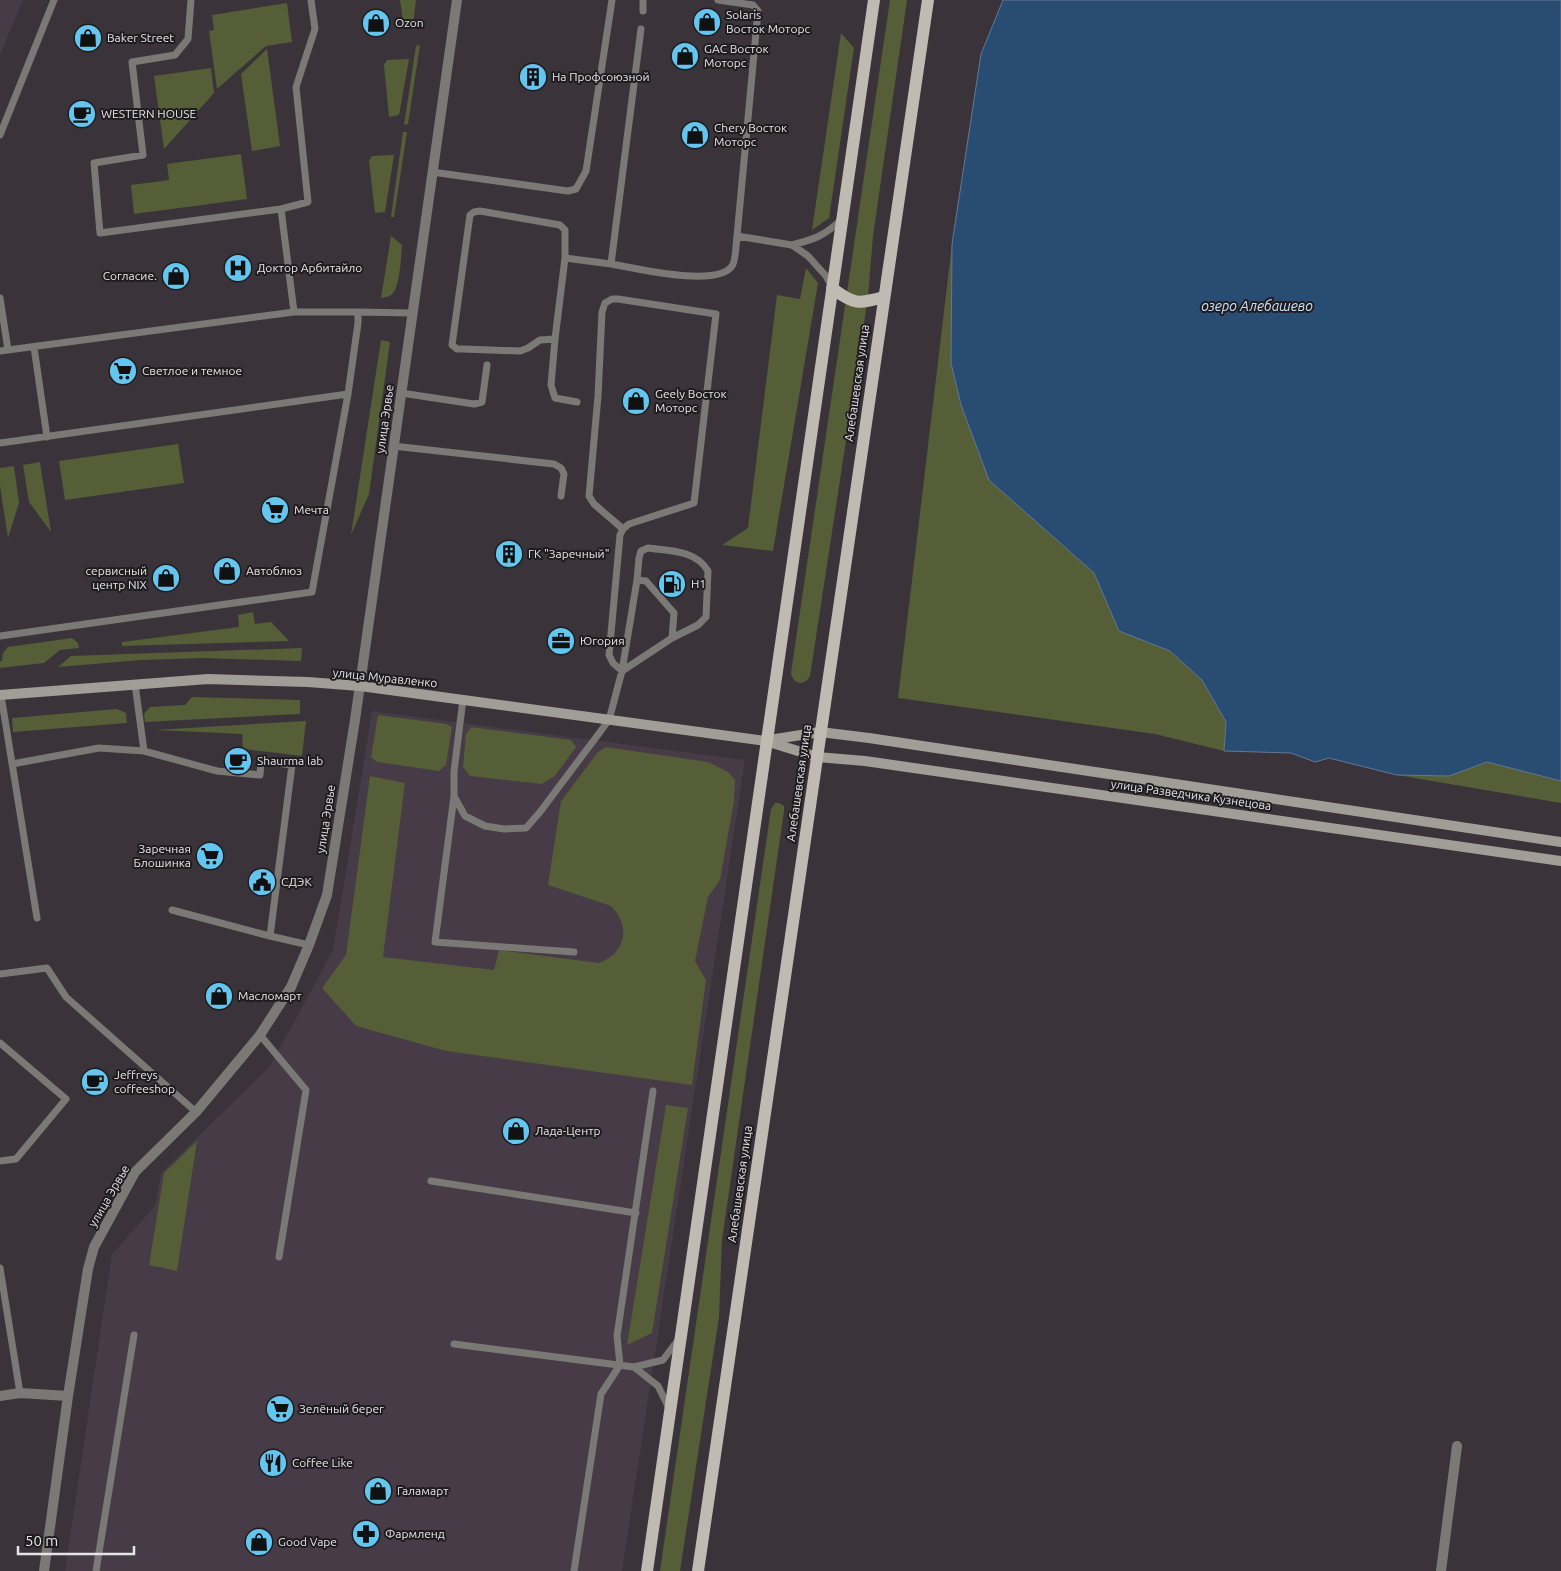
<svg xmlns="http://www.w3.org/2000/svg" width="1561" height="1571" font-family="Ubuntu,sans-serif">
	<rect width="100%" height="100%" fill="#3a343a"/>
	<path fill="#463b46" d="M 0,0 L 23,0 L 0,55 Z
		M 372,711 L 745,760 L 622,1571 L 65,1571 L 112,1254 L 155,1206 L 161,1173 L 270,1066 L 333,950 Z"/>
	<path fill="#555e37" d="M 400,0 L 416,0 L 413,24 L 404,26 Z
		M 890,0 L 907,0 L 873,236 L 868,297 L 810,676 C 805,686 793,685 791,673 Z
		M 287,3 L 292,42 L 266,46 L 217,89 L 209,31 L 214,30 L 212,15 Z
		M 841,33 L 854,48 L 829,218 L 812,230 Z
		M 420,45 L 408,124 L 404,125 L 416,46 Z
		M 267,49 L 280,146 L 252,151 L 241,74 Z
		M 409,59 L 399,115 L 389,117 L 384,65 L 387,60 Z
		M 211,68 L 214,93 L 164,149 L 154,76 Z
		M 403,132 L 407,132 L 394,217 L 391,217 Z
		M 241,154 L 247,199 L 134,214 L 131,185 L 169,180 L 167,164 Z
		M 394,155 L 385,212 L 375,213 L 369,161 L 372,156 Z
		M 391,236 L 402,245 C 401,257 400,285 393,293 C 390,297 386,297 381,298 Z
		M 952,244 L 951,363 L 961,405 L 989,479 L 1094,573 L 1119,631 L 1170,651 L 1202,680 L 1226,722 L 1224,751 L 1155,734 L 898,698 Z
		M 806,268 L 818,283 L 773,551 L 722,545 L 748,528 L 777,295 L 800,299 Z
		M 381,340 L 390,342 L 369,494 L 351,535 Z
		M 178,444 L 184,483 L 65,500 L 59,461 Z
		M 40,462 L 40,463 L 51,532 L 29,502 L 23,465 Z
		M 14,466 L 19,503 L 8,538 L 0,486 L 0,468 Z
		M 253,612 L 255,624 L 271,622 L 289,641 L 122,646 L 122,642 L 239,627 L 238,615 Z
		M 72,638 L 78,643 L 79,648 L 60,650 L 44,663 L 0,668 L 0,661 L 2,661 L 3,653 L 8,647 Z
		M 302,648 L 301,661 L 202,658 L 141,660 L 58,667 L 71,656 Z
		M 192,697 L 300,700 L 300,714 L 145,722 L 144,714 L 150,707 L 185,705 Z
		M 117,709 L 126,713 L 127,723 L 13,732 L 12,718 Z
		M 378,715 L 447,724 L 452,727 L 446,765 L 439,771 L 377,762 L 371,757 Z
		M 306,721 L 302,756 L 243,749 L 242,734 L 155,730 Z
		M 471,727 L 571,740 L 576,747 L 555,776 L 542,784 L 470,776 L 463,767 L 466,734 Z
		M 606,747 L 708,762 L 728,772 L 735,780 L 734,801 L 720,880 L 708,897 L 695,961 L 706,980 L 692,1085 L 446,1051 L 356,1026 L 322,988 L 346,955 L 370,776 L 405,783 L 383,957 L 494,970 L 499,950 L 599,963 C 626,953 631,926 611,906 L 548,885 L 561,801 L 598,752 Z
		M 1487,762 L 1561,781 L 1561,803 L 1397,775 L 1449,776 Z
		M 775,803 L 779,803 L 784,806 L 784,811 L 722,1240 L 719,1317 L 680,1571 L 660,1571 L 771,809 Z
		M 666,1105 L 688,1108 L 652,1333 L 627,1345 Z
		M 197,1141 L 177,1271 L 149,1265 L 164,1173 Z"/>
	<path fill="#294c73" stroke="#627996" d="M 1003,0 L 1561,0 L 1561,781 L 1487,762 L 1449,776 L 1397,775 L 1329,758 L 1315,762 L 1291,753 L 1224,751 L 1226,722 L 1202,680 L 1170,651 L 1119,631 L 1094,573 L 989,480 L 961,405 L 951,363 L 952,244 L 981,54 Z"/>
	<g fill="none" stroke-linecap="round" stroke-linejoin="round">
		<path stroke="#7b7975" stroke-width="7" d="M 191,0 L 188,39 L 175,55 L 132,62 L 143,155 L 94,163 L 100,233 L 281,209 L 294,312
			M 718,0 L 753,5 L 758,11 L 737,236 L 792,245 L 808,256 L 826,276 L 831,285
			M 643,11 L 643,0
			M 641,29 L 611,264 C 635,268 717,288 732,266 C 736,261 736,243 737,236
			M 0,135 L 54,0
			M 432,172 L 568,191 L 576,189 L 586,171 L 612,0
			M 281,209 L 308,202 L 296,87 L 315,29 L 311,0
			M 792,245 C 815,239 824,236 841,220
			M 0,298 L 8,350
			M 358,312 L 412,313
			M 555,339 L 540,340 L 528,348 L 520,351 L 463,349 L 457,349 L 452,345 L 470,215 L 474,212 L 480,211 L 560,225 L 565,230 L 565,258
			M 34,347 L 47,437
			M 0,351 L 294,312 L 358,312 L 358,323 L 348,394 L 312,592 L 0,636
			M 401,393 L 474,404 L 482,402 L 487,365
			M 577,402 L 555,398 L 551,385 L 555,339 L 565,258 L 611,264
			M 0,443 L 348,394
			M 393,446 L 554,464 L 561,468 L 564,474 L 561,496
			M 648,548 C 670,551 696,550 708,571 L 706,617 L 698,625 L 672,638 L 622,671 L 637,580 L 639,558 L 641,551 Z
			M 637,580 L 646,581 L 674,613 L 672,638
			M 135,684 L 144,751 L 217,771 L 260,775 L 261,761 L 292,765 L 270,936 L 172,910
			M 1,695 L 37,918
			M 463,699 L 454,772 L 454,796 L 465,816 L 485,826 L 504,829 L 526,828 L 540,812 L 609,720 L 622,671 L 613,663 L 609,655 L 620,535 L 623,529 L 629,524 L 694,503 L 716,314 L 618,299 L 612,299 L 605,303 L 602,312 L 598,396 L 589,496 L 594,504 L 623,529
			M 12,764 L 99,748 L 144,751
			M 454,796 L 435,942 L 574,952
			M 270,936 L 309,945
			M 0,974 L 47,968 L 66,997 L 196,1112
			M 260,1035 L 306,1090 L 279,1257
			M 0,1043 L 66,1099 L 16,1159 L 0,1161
			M 431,1181 L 636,1213
			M 0,1268 L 20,1393
			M 454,1344 L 634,1367 L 663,1360 L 678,1340
			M 634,1367 L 658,1386 L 669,1408
			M 96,1571 L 134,1335
			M 574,1571 L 601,1394 L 620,1365 L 617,1336 L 653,1091"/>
		<path stroke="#7b7975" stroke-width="10" d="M 0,1396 L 20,1393 L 68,1396
			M 44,1571 L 68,1396 L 88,1269 L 94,1247 L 135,1172 L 196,1112 L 260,1035 L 291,987 L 309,945 L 327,895 L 355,720 L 457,0
			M 1441,1571 L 1457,1446"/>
		<path stroke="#a19e98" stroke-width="10" d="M 0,695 L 208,679 L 308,682 L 360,686 L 766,741 L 817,757 L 865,761 L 1561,861
			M 769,740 L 820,732 L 869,738 L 1561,842"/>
		<path stroke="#bfbbb3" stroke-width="12" d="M 832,288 C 854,305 858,304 884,297
			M 647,1571 L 874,0
			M 698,1571 L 928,0"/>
	</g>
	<defs>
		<symbol id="shop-disc" viewBox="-11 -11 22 22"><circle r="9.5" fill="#64c5ee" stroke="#1f1c1f"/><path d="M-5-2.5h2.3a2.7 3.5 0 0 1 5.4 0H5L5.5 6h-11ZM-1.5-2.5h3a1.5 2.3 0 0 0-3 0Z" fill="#111"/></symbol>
		<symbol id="building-disc" viewBox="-11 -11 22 22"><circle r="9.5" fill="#64c5ee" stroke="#1f1c1f"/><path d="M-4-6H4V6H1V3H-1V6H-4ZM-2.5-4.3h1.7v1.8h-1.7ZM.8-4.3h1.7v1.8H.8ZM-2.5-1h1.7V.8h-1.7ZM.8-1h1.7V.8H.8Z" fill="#111"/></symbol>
		<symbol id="cafe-disc" viewBox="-11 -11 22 22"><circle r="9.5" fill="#64c5ee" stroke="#1f1c1f"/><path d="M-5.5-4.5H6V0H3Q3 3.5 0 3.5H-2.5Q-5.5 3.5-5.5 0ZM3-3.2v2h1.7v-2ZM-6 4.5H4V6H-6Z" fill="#111"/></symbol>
		<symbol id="hospital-disc" viewBox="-11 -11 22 22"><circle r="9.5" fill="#64c5ee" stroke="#1f1c1f"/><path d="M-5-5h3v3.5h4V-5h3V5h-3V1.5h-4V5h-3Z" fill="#111"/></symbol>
		<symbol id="supermarket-disc" viewBox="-11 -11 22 22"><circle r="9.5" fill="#64c5ee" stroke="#1f1c1f"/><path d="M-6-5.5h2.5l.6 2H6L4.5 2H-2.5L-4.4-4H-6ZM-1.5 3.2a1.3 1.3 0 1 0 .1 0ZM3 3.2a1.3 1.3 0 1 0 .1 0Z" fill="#111"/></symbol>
		<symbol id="fuel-disc" viewBox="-11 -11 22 22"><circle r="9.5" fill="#64c5ee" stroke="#1f1c1f"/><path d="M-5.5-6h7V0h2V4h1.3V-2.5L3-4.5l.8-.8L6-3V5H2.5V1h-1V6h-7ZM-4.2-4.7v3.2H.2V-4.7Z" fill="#111"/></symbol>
		<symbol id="office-disc" viewBox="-11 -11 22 22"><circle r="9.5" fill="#64c5ee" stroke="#1f1c1f"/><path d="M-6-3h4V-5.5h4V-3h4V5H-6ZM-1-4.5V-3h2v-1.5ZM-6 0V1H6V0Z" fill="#111"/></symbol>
		<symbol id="civic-disc" viewBox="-11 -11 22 22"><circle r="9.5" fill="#64c5ee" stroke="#1f1c1f"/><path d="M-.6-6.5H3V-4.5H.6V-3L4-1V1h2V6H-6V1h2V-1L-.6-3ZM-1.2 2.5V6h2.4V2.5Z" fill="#111"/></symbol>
		<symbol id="restaurant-disc" viewBox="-11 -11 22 22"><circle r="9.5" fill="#64c5ee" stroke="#1f1c1f"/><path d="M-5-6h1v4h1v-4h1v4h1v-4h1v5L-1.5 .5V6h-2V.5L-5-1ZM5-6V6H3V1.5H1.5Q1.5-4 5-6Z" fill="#111"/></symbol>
		<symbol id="pharmacy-disc" viewBox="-11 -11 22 22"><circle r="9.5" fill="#64c5ee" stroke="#1f1c1f"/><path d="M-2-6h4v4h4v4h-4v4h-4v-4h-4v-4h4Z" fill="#111"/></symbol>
	</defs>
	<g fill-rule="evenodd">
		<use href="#shop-disc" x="691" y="6" width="32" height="32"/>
		<use href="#shop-disc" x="360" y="7" width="32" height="32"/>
		<use href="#shop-disc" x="72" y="22" width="32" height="32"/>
		<use href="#shop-disc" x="669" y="40" width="32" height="32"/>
		<use href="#building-disc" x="517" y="61" width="32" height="32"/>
		<use href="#cafe-disc" x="66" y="98" width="32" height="32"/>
		<use href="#shop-disc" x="679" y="119" width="32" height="32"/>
		<use href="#hospital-disc" x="222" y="252" width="32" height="32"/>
		<use href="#shop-disc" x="160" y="260" width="32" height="32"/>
		<use href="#supermarket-disc" x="107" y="355" width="32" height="32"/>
		<use href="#shop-disc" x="620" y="385" width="32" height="32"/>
		<use href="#supermarket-disc" x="259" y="494" width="32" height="32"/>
		<use href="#building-disc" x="493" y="538" width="32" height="32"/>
		<use href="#shop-disc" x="211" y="555" width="32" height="32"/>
		<use href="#shop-disc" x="150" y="562" width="32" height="32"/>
		<use href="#fuel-disc" x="656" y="568" width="32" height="32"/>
		<use href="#office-disc" x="545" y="625" width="32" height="32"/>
		<use href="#cafe-disc" x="222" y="745" width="32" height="32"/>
		<use href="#supermarket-disc" x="194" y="840" width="32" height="32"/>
		<use href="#civic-disc" x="246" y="866" width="32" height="32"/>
		<use href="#shop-disc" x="203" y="980" width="32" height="32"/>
		<use href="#cafe-disc" x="79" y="1066" width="32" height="32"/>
		<use href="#shop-disc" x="500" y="1115" width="32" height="32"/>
		<use href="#supermarket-disc" x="264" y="1393" width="32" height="32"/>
		<use href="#restaurant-disc" x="257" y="1447" width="32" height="32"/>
		<use href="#shop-disc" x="362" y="1475" width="32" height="32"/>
		<use href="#pharmacy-disc" x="350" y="1518" width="32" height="32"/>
		<use href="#shop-disc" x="243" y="1526" width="32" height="32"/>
	</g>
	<g text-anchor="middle" stroke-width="4" stroke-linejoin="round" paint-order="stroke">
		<g font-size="12" fill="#e7e3e7" stroke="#1f1c1f" text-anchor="start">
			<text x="726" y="19">Solaris<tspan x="726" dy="14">Восток Моторс</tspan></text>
			<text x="395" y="27">Ozon</text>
			<text x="107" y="42">Baker Street</text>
			<text x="704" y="53">GAC Восток<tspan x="704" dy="14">Моторс</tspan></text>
			<text x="552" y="81">На Профсоюзной</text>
			<text x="101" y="118">WESTERN HOUSE</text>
			<text x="714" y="132">Chery Восток<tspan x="714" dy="14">Моторс</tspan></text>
			<text x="257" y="272">Доктор Арбитайло</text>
			<text x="157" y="280" text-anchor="end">Согласие.</text>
			<text x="142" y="375">Светлое и темное</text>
			<text x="655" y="398">Geely Восток<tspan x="655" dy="14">Моторс</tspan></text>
			<text x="294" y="514">Мечта</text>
			<text x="528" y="558">ГК "Заречный"</text>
			<text x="147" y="575" text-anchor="end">сервисный<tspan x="147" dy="14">центр NIX</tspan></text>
			<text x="246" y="575">Автоблюз</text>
			<text x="691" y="588">Н1</text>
			<text x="580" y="645">Югория</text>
			<text x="257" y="765">Shaurma lab</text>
			<text x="191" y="853" text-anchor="end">Заречная<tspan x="191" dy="14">Блошинка</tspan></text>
			<text x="281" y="886">СДЭК</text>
			<text x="238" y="1000">Масломарт</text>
			<text x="114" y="1079">Jeffreys<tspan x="114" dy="14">coffeeshop</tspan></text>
			<text x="535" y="1135">Лада-Центр</text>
			<text x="299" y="1413">Зелёный берег</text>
			<text x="292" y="1467">Coffee Like</text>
			<text x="397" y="1495">Галамарт</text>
			<text x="385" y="1538">Фармленд</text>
			<text x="278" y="1546">Good Vape</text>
		</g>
		<g font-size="12" fill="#e7e3e7" stroke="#1f1c1f">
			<text transform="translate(857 383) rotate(-82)" y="4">Алебашевская улица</text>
			<text transform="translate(385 419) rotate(-82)" y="4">улица Эрвье</text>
			<text transform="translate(385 678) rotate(6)" y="4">улица Муравленко</text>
			<text transform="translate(799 783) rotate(-82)" y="4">Алебашевская улица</text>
			<text transform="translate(1191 795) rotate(8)" y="4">улица Разведчика Кузнецова</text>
			<text transform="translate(326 819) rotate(-81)" y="4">улица Эрвье</text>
			<text transform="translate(740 1184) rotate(-82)" y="4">Алебашевская улица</text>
			<text transform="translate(109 1196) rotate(-60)" y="4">улица Эрвье</text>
		</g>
		<g font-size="14" font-style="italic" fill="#cce2fc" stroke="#1f1c1f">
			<text x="1257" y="311">озеро Алебашево</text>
		</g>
	</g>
	<path d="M18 1546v8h116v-8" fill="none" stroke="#e7e3e7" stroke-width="2.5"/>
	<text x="25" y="1546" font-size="15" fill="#e7e3e7" stroke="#1f1c1f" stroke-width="4" paint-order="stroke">50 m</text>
</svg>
